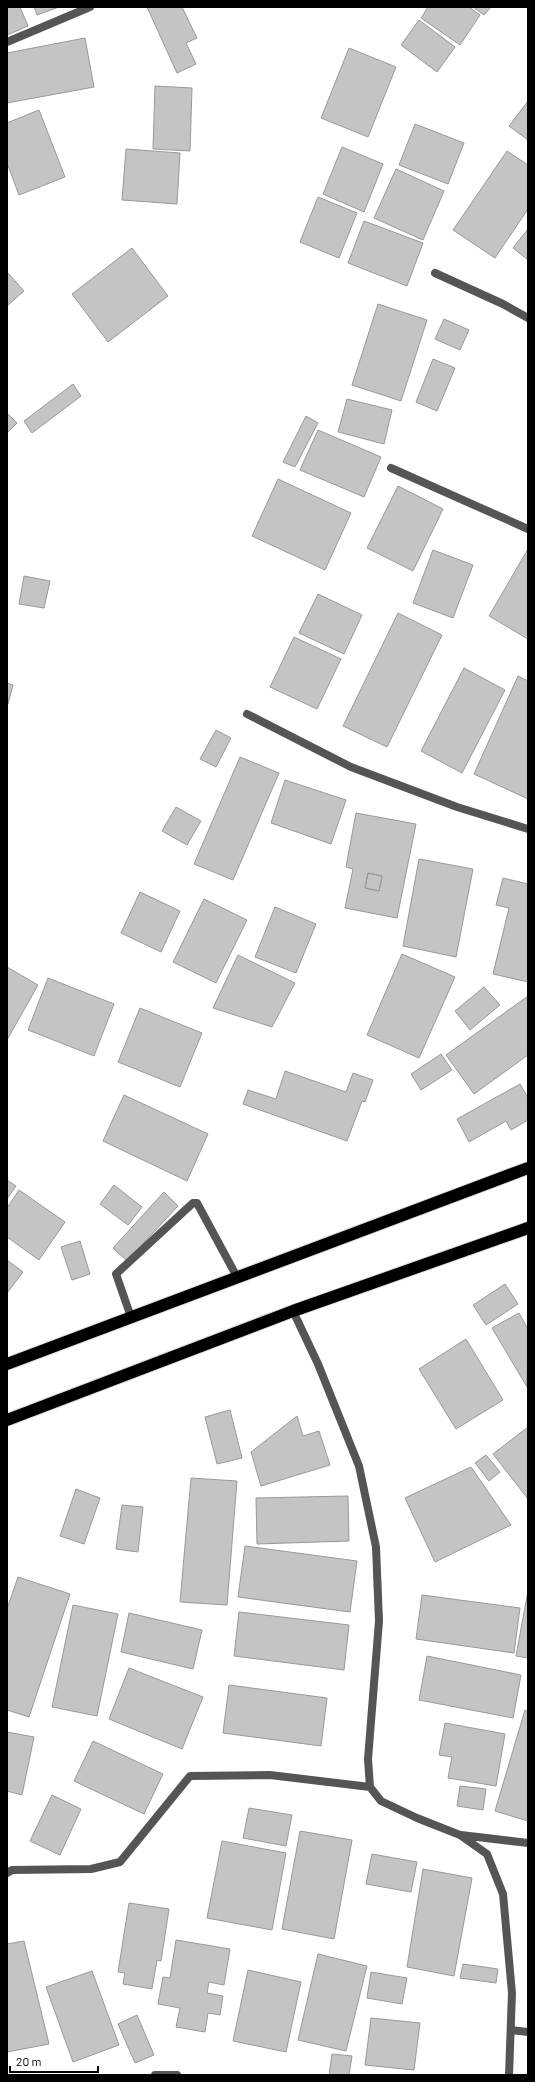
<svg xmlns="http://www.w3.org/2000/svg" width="535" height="2082" font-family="Barlow,sans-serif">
	<rect width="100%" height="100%" fill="#fff"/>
	<path fill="#c4c4c4" stroke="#999" fill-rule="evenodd" d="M 7,7 L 20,7 L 28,26 L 7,35 Z
		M 34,7 L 59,7 L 37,15 Z
		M 147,7 L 182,7 L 197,38 L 186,43 L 196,64 L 177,73 Z
		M 428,7 L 469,7 L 480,15 L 460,45 L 421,18 Z
		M 473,7 L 491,7 L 484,15 Z
		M 419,20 L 455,47 L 437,72 L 401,45 Z
		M 85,38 L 94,87 L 7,103 L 7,53 Z
		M 349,48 L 396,67 L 368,137 L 321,118 Z
		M 155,86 L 192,88 L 190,151 L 153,149 Z
		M 528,101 L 528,140 L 509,126 Z
		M 39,110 L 65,177 L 19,195 L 7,163 L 7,123 Z
		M 415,124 L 464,143 L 448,184 L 399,165 Z
		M 342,147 L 383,164 L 364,212 L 323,194 Z
		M 126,149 L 180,153 L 177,204 L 122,200 Z
		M 507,151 L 528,165 L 528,209 L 495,258 L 453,230 Z
		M 396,169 L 444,191 L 423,240 L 374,218 Z
		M 318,197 L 357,213 L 339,258 L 300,242 Z
		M 364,221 L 423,243 L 407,286 L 348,263 Z
		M 528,229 L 528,260 L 513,248 Z
		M 132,248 L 168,296 L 108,342 L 72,294 Z
		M 7,272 L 24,291 L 7,306 Z
		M 378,304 L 427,320 L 401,401 L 352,385 Z
		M 444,319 L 469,330 L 460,350 L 435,339 Z
		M 433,359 L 455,368 L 437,411 L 416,402 Z
		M 73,384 L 81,396 L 32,433 L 24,421 Z
		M 347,399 L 392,410 L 384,444 L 338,432 Z
		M 7,413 L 17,423 L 7,433 Z
		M 306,416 L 318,423 L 295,467 L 283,462 Z
		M 318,430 L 381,457 L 364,497 L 300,470 Z
		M 278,479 L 351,513 L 325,570 L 252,536 Z
		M 398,486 L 443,509 L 413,571 L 367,548 Z
		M 528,549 L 528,639 L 489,616 Z
		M 433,550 L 473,565 L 453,618 L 413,603 Z
		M 24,576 L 50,581 L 44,608 L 19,604 Z
		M 318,594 L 362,615 L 344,654 L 299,633 Z
		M 398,613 L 442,635 L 387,747 L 343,726 Z
		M 294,637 L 341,659 L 317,709 L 270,687 Z
		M 464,668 L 505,690 L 462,773 L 421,751 Z
		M 518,676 L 528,681 L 528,799 L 474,774 Z
		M 7,683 L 13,685 L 8,704 L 7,703 Z
		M 216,730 L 231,738 L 216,767 L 200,759 Z
		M 240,757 L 279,773 L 233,880 L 194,864 Z
		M 285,780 L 346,800 L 331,844 L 271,823 Z
		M 176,807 L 201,821 L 187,845 L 162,831 Z
		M 356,813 L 416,824 L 397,918 L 345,908 L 353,869 L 346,867 ZM 368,873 L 382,876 L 379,891 L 365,888 Z
		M 419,859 L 473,869 L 456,957 L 403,946 Z
		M 368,873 L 382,876 L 379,891 L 365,888 Z
		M 503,878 L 528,884 L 528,982 L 493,974 L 509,908 L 496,905 Z
		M 140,892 L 180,911 L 161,952 L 121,933 Z
		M 204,899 L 247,920 L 216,983 L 173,962 Z
		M 275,907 L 316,924 L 296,973 L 255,957 Z
		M 402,954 L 455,977 L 419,1058 L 367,1035 Z
		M 238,955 L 295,983 L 272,1027 L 213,1008 Z
		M 7,967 L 38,985 L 7,1040 Z
		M 48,978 L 114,1004 L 94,1056 L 28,1030 Z
		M 484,987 L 500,1005 L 470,1030 L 455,1011 Z
		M 528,996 L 528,1055 L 474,1094 L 446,1055 Z
		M 140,1008 L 202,1033 L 180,1087 L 118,1062 Z
		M 441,1054 L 452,1070 L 421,1090 L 411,1074 Z
		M 285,1071 L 346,1092 L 353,1073 L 373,1080 L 365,1102 L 362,1101 L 347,1141 L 243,1104 L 248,1090 L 276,1099 Z
		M 520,1084 L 528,1098 L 528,1120 L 511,1130 L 506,1121 L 469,1142 L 457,1119 Z
		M 124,1095 L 208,1134 L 187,1181 L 103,1141 Z
		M 7,1180 L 16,1186 L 7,1199 Z
		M 114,1185 L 142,1207 L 128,1225 L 100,1204 Z
		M 19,1190 L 65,1222 L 39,1260 L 7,1237 L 7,1208 Z
		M 164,1192 L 178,1206 L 127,1261 L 113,1248 Z
		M 80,1241 L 90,1274 L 72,1280 L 61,1247 Z
		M 7,1260 L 23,1272 L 7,1293 Z
		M 505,1284 L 518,1304 L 486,1325 L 473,1305 Z
		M 519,1313 L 528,1329 L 527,1387 L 492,1328 Z
		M 466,1339 L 503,1400 L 456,1429 L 419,1369 Z
		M 230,1410 L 242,1458 L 217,1464 L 205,1417 Z
		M 297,1416 L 303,1436 L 319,1431 L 330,1465 L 261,1486 L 251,1452 Z
		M 528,1427 L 528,1499 L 493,1454 Z
		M 486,1455 L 500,1472 L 489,1481 L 475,1463 Z
		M 471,1467 L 511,1525 L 435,1562 L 405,1498 Z
		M 191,1478 L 237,1481 L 227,1605 L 180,1602 Z
		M 76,1489 L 100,1498 L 84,1544 L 60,1536 Z
		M 348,1496 L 349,1541 L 257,1544 L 256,1498 Z
		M 122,1505 L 143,1507 L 138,1552 L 116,1549 Z
		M 245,1546 L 357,1561 L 350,1612 L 238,1597 Z
		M 18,1577 L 70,1594 L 29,1717 L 7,1710 L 7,1609 Z
		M 528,1591 L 528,1658 L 516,1656 Z
		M 422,1595 L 520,1608 L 514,1653 L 416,1639 Z
		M 73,1605 L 118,1614 L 97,1716 L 52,1707 Z
		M 239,1612 L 349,1625 L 344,1670 L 234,1656 Z
		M 129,1613 L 202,1630 L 193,1669 L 121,1652 Z
		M 427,1656 L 521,1675 L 513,1718 L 419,1700 Z
		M 129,1668 L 203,1697 L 182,1749 L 109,1719 Z
		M 229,1685 L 327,1698 L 321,1746 L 223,1733 Z
		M 525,1710 L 528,1711 L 528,1821 L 495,1811 Z
		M 445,1723 L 505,1734 L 496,1786 L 448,1778 L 452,1757 L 439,1755 Z
		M 7,1732 L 34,1737 L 22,1795 L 7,1791 Z
		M 93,1741 L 163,1774 L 144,1814 L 74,1781 Z
		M 460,1786 L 486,1789 L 483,1810 L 457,1806 Z
		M 52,1795 L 81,1809 L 60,1855 L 30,1841 Z
		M 249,1808 L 292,1815 L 286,1846 L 243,1838 Z
		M 300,1831 L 352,1840 L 334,1939 L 282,1929 Z
		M 222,1841 L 286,1853 L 272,1930 L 207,1918 Z
		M 372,1854 L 417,1862 L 411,1892 L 366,1884 Z
		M 423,1869 L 472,1878 L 454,1976 L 407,1967 Z
		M 129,1903 L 169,1909 L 161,1961 L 157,1960 L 152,1989 L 123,1984 L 125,1973 L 118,1972 Z
		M 176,1940 L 230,1949 L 224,1985 L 209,1982 L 207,1993 L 223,1996 L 220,2015 L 208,2013 L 205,2032 L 176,2027 L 180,2008 L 158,2004 L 163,1977 L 170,1978 Z
		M 24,1941 L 49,2044 L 7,2052 L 7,1944 Z
		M 318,1954 L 367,1966 L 346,2051 L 298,2040 Z
		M 463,1964 L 498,1969 L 496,1983 L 460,1978 Z
		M 248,1970 L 301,1982 L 286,2052 L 233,2041 Z
		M 92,1971 L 119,2045 L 73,2062 L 46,1987 Z
		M 371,1972 L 407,1978 L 402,2004 L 367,1998 Z
		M 137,2015 L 154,2055 L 135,2063 L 118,2024 Z
		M 371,2018 L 420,2023 L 414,2070 L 365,2065 Z
		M 332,2054 L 352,2056 L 349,2075 L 329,2075 Z"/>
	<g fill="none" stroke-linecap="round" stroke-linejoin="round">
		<defs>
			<path id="highway" d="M 7,1364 L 528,1168
				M 7,1420 L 293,1311 L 528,1228"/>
		</defs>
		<use href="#highway" stroke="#dbdbdb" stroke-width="14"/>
		<path stroke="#555" stroke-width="8" d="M 131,1317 L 116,1274 L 193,1203 L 197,1203 L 237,1277"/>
		<path stroke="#555" stroke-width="8" d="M 7,42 L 90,7
			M 435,273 L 503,304 L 528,318
			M 391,468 L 528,529
			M 247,714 L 351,767 L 457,807 L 528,829
			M 293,1311 L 318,1364 L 359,1466 L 376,1547 L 379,1621 L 368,1759 L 370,1787 L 381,1801 L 417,1818 L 460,1835 L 487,1854 L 503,1894 L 512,1993 L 509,2075
			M 461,1835 L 528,1843
			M 7,1873 L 12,1870 L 91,1869 L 120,1862 L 190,1776 L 270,1775 L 370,1787
			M 511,2030 L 528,2032
			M 155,2075 L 177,2075"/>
		<use href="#highway" stroke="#000" stroke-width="12"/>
	</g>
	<rect width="535" height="2082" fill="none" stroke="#000000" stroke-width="16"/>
	<path d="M10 2066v6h88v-6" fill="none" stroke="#000000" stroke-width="2"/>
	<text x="16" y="2066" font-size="12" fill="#000000" stroke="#ffffff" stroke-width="3" paint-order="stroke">20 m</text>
</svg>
